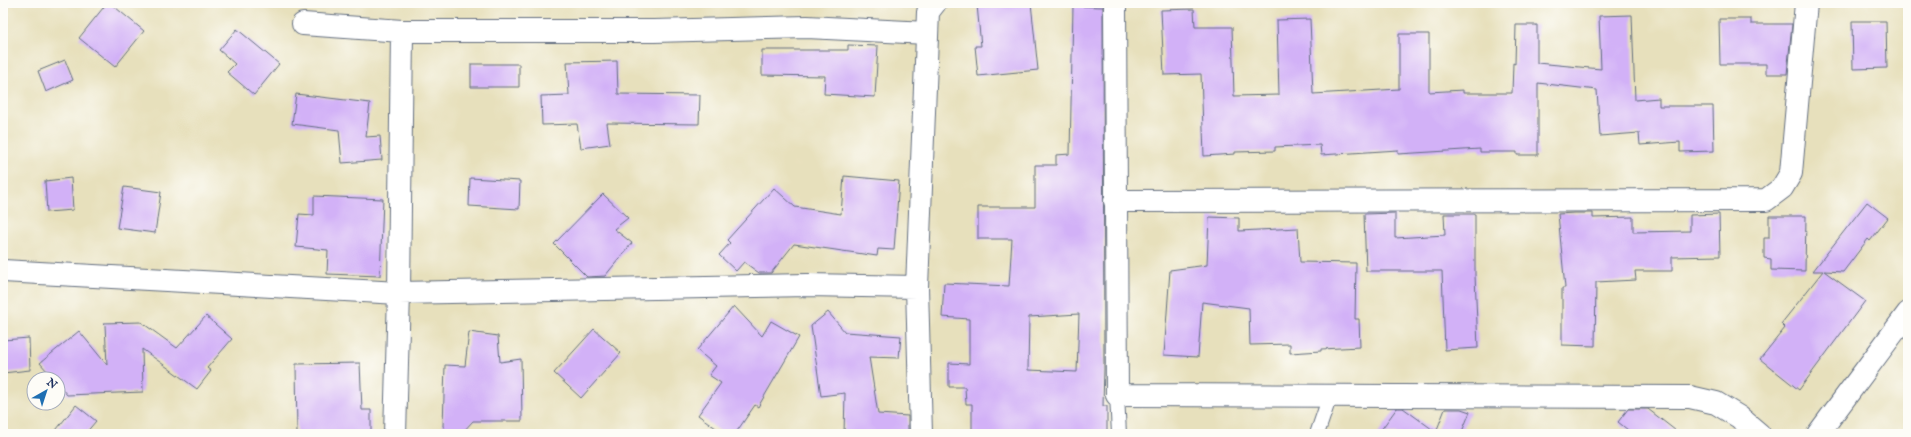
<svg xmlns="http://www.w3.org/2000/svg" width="1911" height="437" font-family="'IM FELL English',serif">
	<rect width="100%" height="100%" fill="#fdfcf7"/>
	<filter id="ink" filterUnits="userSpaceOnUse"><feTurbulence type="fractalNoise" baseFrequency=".025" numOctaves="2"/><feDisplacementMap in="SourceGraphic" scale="8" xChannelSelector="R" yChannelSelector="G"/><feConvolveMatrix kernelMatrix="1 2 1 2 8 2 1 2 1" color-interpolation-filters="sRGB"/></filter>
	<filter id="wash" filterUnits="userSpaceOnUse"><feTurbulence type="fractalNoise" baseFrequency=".012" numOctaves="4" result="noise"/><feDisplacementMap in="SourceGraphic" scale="16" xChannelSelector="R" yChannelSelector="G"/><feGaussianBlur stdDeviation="0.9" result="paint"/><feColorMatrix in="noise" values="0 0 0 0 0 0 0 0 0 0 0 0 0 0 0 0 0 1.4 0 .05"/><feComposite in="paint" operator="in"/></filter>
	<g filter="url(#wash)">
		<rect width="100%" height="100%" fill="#e7e0bc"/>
		<g id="blocks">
			<path fill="#d2b1f7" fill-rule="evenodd" d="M 107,3 L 110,3 L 144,31 L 115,67 L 79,38 Z
				M 1000,3 L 1031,3 L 1038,70 L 978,76 L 975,46 L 981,46 L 977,5 Z
				M 1073,6 L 1103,7 L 1104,369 L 1103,406 L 1107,406 L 1107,434 L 972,434 L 972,404 L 966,404 L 965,387 L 949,387 L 949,363 L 969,364 L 969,319 L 942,317 L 944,283 L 1009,286 L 1012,239 L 978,239 L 978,207 L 1035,207 L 1035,165 L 1056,165 L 1056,155 L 1070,154 ZM 1079,314 L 1077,372 L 1028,370 L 1029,317 Z
				M 1194,9 L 1195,27 L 1232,27 L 1234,96 L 1279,95 L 1277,20 L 1310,19 L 1313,94 L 1399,89 L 1399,34 L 1429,34 L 1429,92 L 1463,90 L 1463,93 L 1512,93 L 1513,63 L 1515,64 L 1516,25 L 1537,25 L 1537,63 L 1601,69 L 1599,16 L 1632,15 L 1635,100 L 1659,98 L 1659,106 L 1713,106 L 1714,151 L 1680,152 L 1680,142 L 1640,145 L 1639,133 L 1600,136 L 1597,90 L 1538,83 L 1538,155 L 1517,155 L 1517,152 L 1480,152 L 1480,149 L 1398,154 L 1398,150 L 1321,155 L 1320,145 L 1275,147 L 1275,151 L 1235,152 L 1235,154 L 1204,156 L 1201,74 L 1164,75 L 1161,10 Z
				M 1719,19 L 1751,19 L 1751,24 L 1792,24 L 1787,74 L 1766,74 L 1766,64 L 1720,64 Z
				M 1852,21 L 1886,21 L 1887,68 L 1853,69 Z
				M 237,29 L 279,64 L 254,95 L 227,72 L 235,64 L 219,50 Z
				M 848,45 L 878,46 L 875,97 L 824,94 L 825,76 L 762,75 L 762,50 L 848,50 Z
				M 65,60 L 73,80 L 46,92 L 38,71 Z
				M 617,61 L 618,94 L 700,95 L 699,124 L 607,123 L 610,144 L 581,148 L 577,124 L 542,125 L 541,96 L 569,95 L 567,62 Z
				M 471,64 L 519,64 L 519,87 L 471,87 Z
				M 296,94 L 370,103 L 366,137 L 380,136 L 382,160 L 342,163 L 339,130 L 292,124 Z
				M 844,176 L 899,181 L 894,250 L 878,249 L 877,256 L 794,244 L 771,273 L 759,273 L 744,262 L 736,271 L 719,255 L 730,243 L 727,240 L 774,188 L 795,207 L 841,214 Z
				M 71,178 L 73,210 L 47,212 L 45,181 Z
				M 470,178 L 520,181 L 519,209 L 469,206 Z
				M 124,187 L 161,192 L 155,233 L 117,228 Z
				M 603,194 L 628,218 L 614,229 L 632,243 L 605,276 L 587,277 L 554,244 Z
				M 314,196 L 383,199 L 380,276 L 327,274 L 328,250 L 296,247 L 299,214 L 314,215 Z
				M 1867,202 L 1888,218 L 1870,241 L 1868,239 L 1843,272 L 1824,271 L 1865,301 L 1799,390 L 1760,359 L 1785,328 L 1781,324 L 1823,271 L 1813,271 Z
				M 1395,213 L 1395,238 L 1445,235 L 1444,214 L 1475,214 L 1475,275 L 1478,348 L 1445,350 L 1442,271 L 1366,271 L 1364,214 Z
				M 1574,213 L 1593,213 L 1593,218 L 1633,217 L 1633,232 L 1690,231 L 1690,215 L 1719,214 L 1720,256 L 1672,257 L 1672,271 L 1635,271 L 1636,280 L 1596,282 L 1595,346 L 1562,345 L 1562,288 L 1565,288 L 1558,214 Z
				M 1769,216 L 1806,216 L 1805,271 L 1771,270 L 1771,259 L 1764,258 L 1764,238 L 1769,238 Z
				M 1209,217 L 1239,218 L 1239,231 L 1298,228 L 1300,262 L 1356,263 L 1355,319 L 1359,319 L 1360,347 L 1321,349 L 1321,351 L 1290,353 L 1290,344 L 1250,345 L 1249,308 L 1202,302 L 1198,357 L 1164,355 L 1170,270 L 1207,265 Z
				M 734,306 L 762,336 L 771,321 L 799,337 L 758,407 L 755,405 L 735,434 L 724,434 L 698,415 L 721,383 L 709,375 L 716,366 L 697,350 Z
				M 828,312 L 845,332 L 901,336 L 899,358 L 869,357 L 878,414 L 908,416 L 908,434 L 844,434 L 845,393 L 821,396 L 811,326 Z
				M 206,316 L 232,339 L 207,368 L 211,371 L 197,389 L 142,349 L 143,392 L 67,395 L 58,384 L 58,379 L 54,379 L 40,363 L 79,331 L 107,365 L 105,325 L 103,323 L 141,322 L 177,348 Z
				M 594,329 L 621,353 L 581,398 L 554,373 Z
				M 469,332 L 498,336 L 500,362 L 521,359 L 522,421 L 473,421 L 461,434 L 447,434 L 443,426 L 445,365 L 465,366 Z
				M 29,338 L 30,370 L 3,373 L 3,340 Z
				M 360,363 L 362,410 L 371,410 L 371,434 L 297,434 L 296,364 Z
				M 76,405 L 96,421 L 85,434 L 53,434 Z
				M 1397,408 L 1403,408 L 1436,432 L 1445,409 L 1461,409 L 1470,412 L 1461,434 L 1378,434 Z
				M 1628,409 L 1648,409 L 1680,434 L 1633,434 L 1618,422 Z"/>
		</g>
	</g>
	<g filter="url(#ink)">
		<use href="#blocks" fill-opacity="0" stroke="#626d7f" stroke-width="1"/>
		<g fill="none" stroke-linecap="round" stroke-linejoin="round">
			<defs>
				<path id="lane" d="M 1117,395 L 1119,434
					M 1317,434 L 1330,396"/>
				<path id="street" d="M 1115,3 L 1117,395 L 1690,397 L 1716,403 L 1739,417 L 1759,434
					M 303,24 L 402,31 L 654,31 L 807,27 L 927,33
					M 1115,201 L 1766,200 L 1782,188 L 1791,173 L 1806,3
					M 3,271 L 399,293 L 807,285 L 917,287
					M 395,434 L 399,293 L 402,31
					M 921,434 L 917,287 L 928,12 L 935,3
					M 1818,434 L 1908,313"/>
			</defs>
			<use href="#lane" stroke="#626d7f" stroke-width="16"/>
			<use href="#street" stroke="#626d7f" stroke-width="24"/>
			<use href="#lane" stroke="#fff" stroke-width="14"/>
			<use href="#street" stroke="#fff" stroke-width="22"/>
		</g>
	</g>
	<rect width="1911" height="437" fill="none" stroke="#fdfcf7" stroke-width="16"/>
	<g transform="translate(46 391) rotate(39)"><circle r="19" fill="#fdfcf7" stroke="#a3aaba"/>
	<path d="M0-3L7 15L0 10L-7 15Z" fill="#1f6fb2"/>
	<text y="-6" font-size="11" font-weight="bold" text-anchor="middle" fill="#1b2f5e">N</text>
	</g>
</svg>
